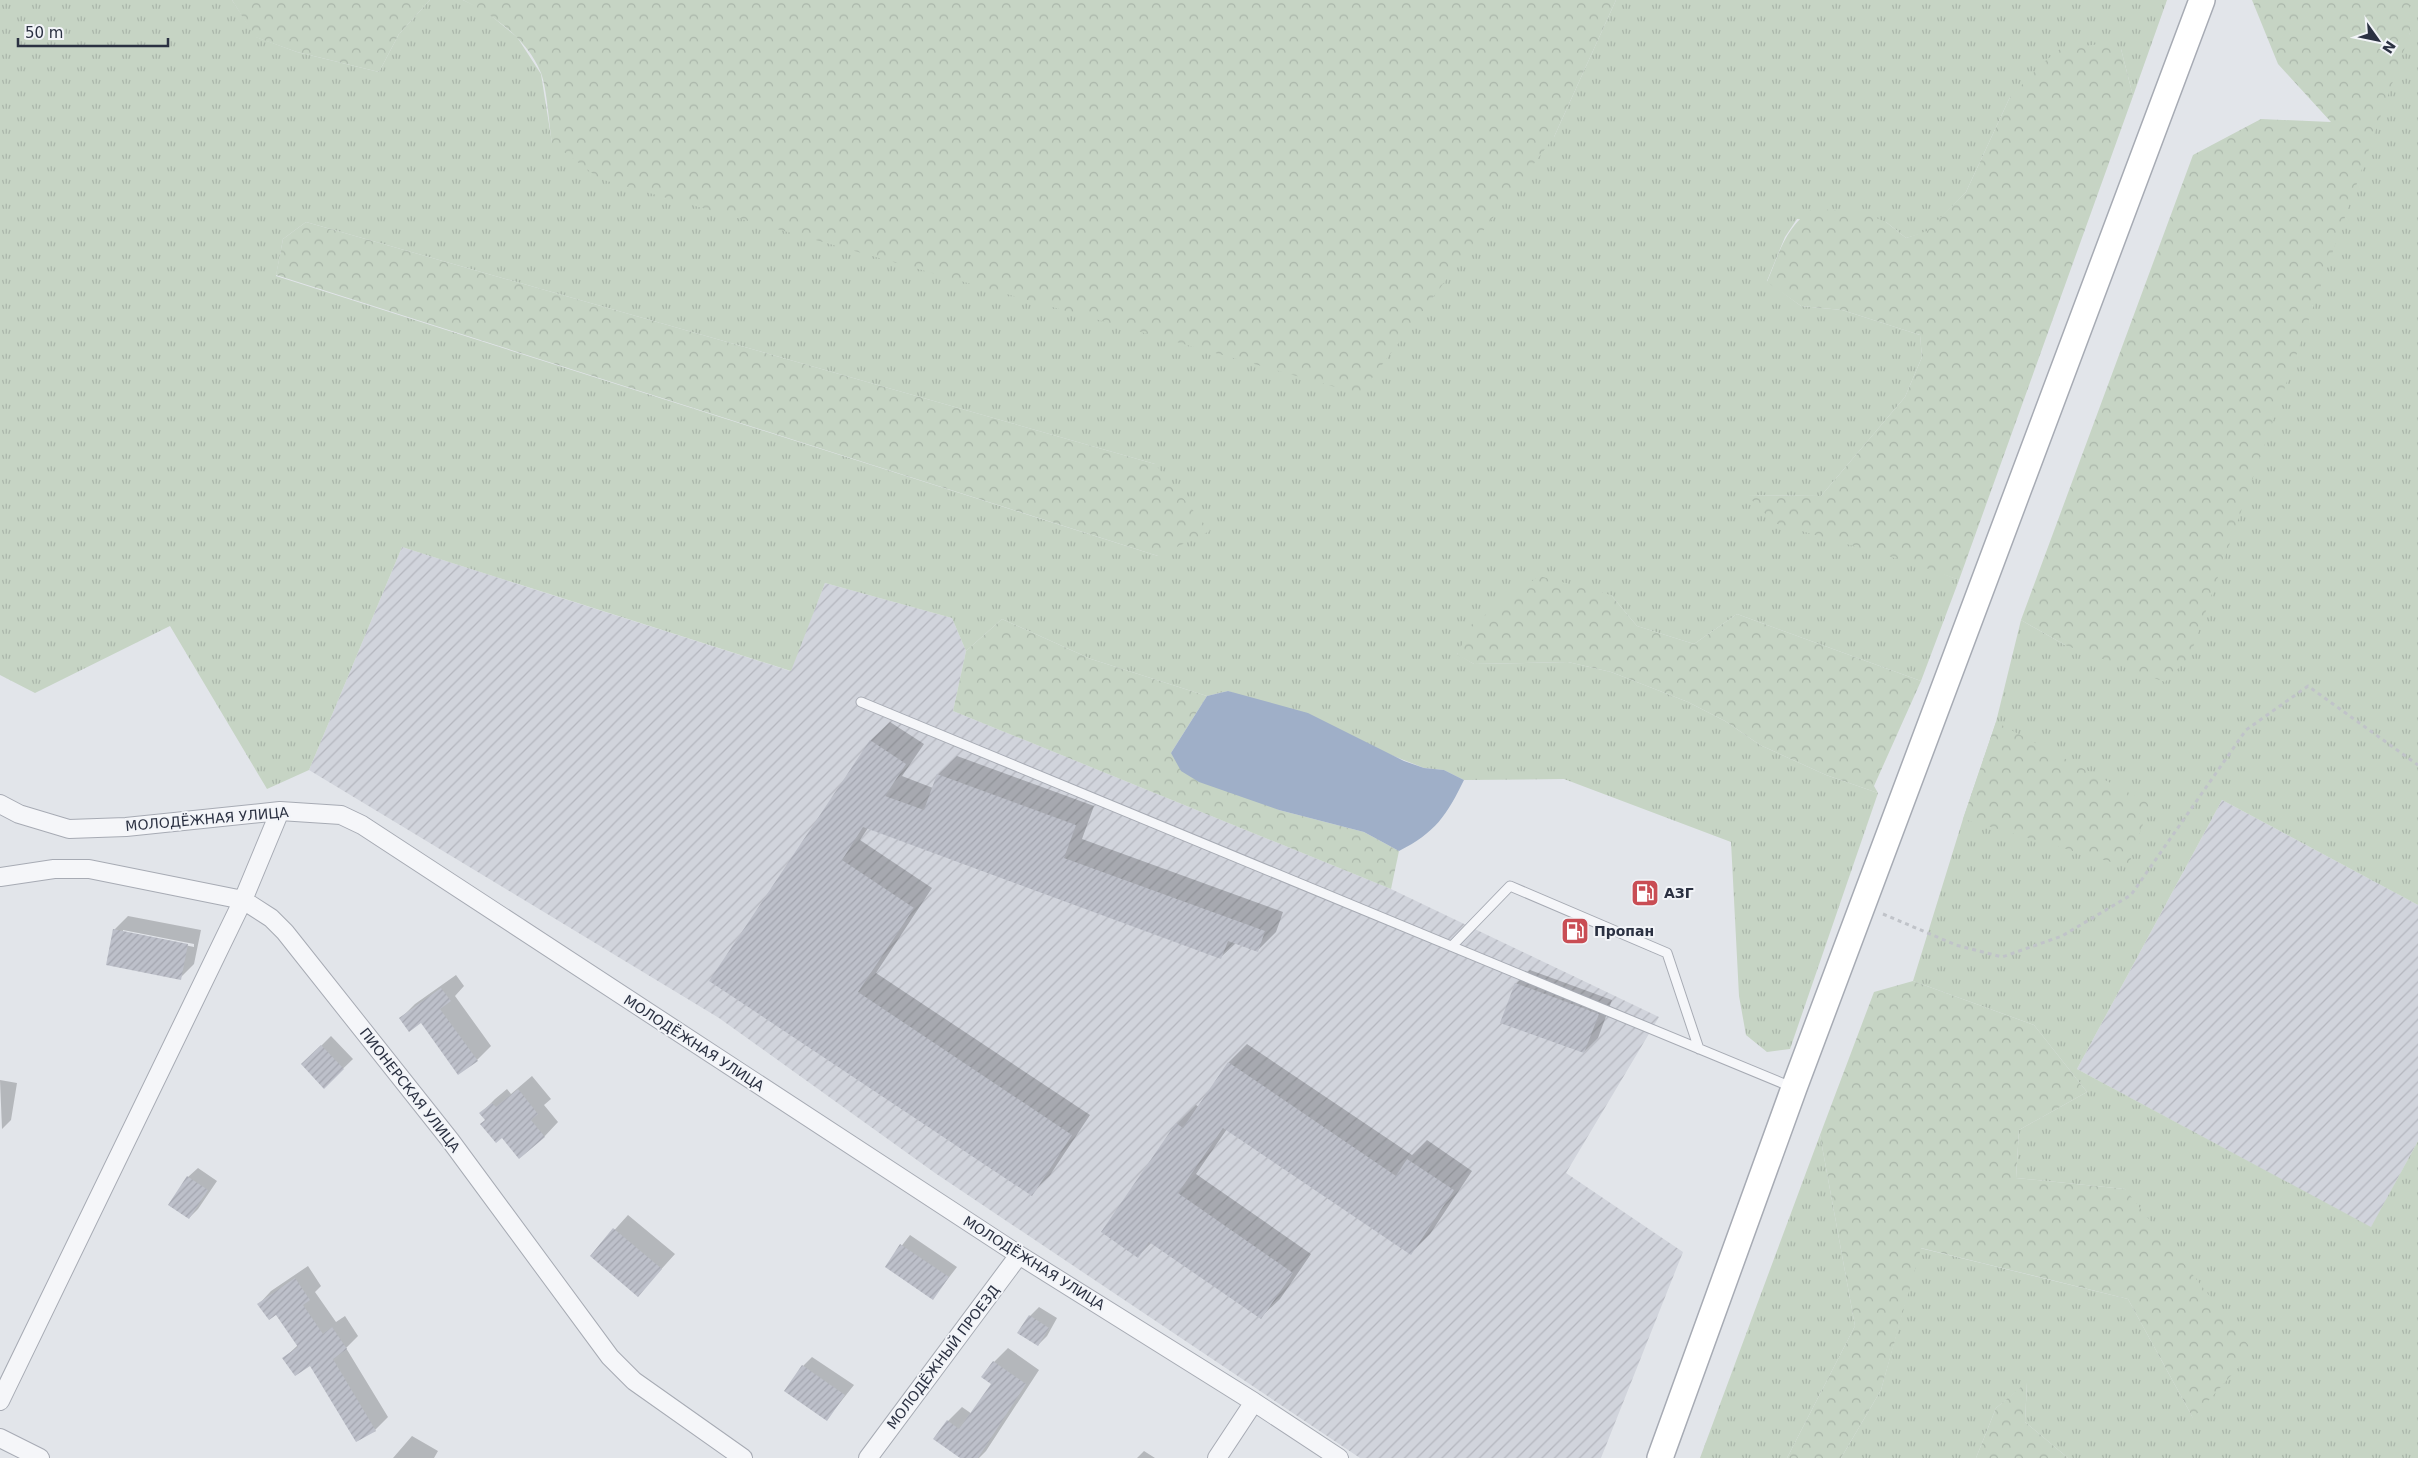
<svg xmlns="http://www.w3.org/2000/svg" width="2418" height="1458" font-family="'DejaVu Sans',sans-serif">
	<defs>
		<pattern id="industrial-furrows" width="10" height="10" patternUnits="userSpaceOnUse" patternTransform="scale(1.25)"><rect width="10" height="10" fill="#d1d4dc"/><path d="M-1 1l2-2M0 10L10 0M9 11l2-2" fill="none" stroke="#b4b6be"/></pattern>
		<pattern id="grass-tufts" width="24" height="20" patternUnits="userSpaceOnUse" patternTransform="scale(1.25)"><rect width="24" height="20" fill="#c6d4c4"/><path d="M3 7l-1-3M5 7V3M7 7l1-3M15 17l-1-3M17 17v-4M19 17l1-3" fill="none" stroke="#aab6aa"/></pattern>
		<pattern id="forest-crowns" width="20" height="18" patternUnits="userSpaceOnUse" patternTransform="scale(1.25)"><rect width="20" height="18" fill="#c6d4c4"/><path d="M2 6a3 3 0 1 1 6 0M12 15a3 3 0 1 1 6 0" fill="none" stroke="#aab6aa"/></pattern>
		<pattern id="building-hatch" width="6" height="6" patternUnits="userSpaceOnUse" patternTransform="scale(1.25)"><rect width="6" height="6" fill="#bdc0ca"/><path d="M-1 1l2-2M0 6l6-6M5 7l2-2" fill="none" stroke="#a3a5af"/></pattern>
	</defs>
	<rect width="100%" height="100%" fill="#e2e5ea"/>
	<path fill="url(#industrial-furrows)" d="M 402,547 L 790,671 L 825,583 L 952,618 L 966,651 L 953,711 L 1391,889 L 1659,1017 L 1566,1173 L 1683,1252 L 1601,1458 L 1360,1458 L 935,1173 L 719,1018 L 309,770 Z
		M 2222,800 L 2418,905 L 2418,1141 L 2371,1228 L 2077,1069 Z"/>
	<path fill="url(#grass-tufts)" fill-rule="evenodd" d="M 0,0 L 232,0 L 256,37 L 297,52 L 379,72 L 399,34 L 430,0 L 463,0 L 484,10 L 517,37 L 541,74 L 552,143 L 1554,137 L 1616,0 L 2167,0 L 2133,96 L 2121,49 L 2010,97 L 1966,192 L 1927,232 L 1906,238 L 1886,222 L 1797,219 L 1785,237 L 1767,281 L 1801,306 L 1842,310 L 1920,335 L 1922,357 L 1905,397 L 1821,496 L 1748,495 L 1959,580 L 1921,681 L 1737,614 L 1694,644 L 1637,626 L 1611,595 L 1457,654 L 1474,664 L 1568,662 L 1611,672 L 1688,702 L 1725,721 L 1760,745 L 1826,775 L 1878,793 L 1790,1049 L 1767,1052 L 1746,1035 L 1739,996 L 1731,842 L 1564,779 L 1464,780 L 1444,770 L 1424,768 L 1228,691 L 1207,696 L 1091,659 L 1002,619 L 966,651 L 952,618 L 825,583 L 791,671 L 402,547 L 309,770 L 267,789 L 170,626 L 35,693 L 0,675 ZM 306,222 L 1155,464 L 1158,556 L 276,276 L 283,239 Z
		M 2410,0 L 2418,0 L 2418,905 L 2222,800 L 2077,1069 L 2371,1227 L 2418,1141 L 2418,1458 L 2068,1458 L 2025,1422 L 2027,1383 L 1996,1408 L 1976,1458 L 1841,1458 L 1881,1390 L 1920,1248 L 2128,1299 L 2193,1418 L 2125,1189 L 2016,1178 L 2019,1130 L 2087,1092 L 2034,1025 L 1913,981 L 1963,819 L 1996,722 L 2021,620 L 2065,645 L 2410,33 Z
		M 1820,1135 L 1855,1326 L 1787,1458 L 1700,1458 Z"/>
	<path fill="url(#forest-crowns)" d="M 232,0 L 430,0 L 399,34 L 379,72 L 297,52 L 255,37 Z
		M 463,0 L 1616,0 L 1554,137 L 1360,394 L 600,179 L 552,143 C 549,124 547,89 541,73 C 527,39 495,16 463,0 Z
		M 2252,0 L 2410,0 L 2410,33 L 2190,656 L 2165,682 L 2065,645 L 2021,620 L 2193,155 L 2261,119 L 2331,122 L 2278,64 Z
		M 2100,44 L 2121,49 L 2133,96 L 1959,580 L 1912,563 L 1774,523 L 1747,495 L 1821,496 L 1905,397 L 1922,357 L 1920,335 L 1842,310 L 1801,306 L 1767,282 C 1780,251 1785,228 1813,208 L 1866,214 L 1886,222 L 1906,238 L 1927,231 L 1966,192 L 2010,97 L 2044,62 L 2060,49 Z
		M 306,222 L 1155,464 L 1210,531 L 1158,556 L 276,275 L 283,239 Z
		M 1539,576 L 1611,595 L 1637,626 L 1694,644 L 1737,614 L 1921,681 L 1874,786 L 1878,793 L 1826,775 L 1760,745 L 1725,721 L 1688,702 L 1611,672 L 1568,662 L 1474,664 L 1457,655 L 1471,625 Z
		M 1002,619 L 1091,659 L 1207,696 L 1171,753 L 1279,810 L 1364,832 L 1399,851 L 1391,889 L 953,711 L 966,651 Z
		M 1996,722 L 2150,804 L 2128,867 L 1963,819 Z
		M 1913,981 L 2034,1025 L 2087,1092 L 2019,1130 L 2016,1178 L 2125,1189 L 2253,1351 L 2193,1418 L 2128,1299 L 1921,1248 L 1881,1390 L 1841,1458 L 1787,1458 L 1855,1326 L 1820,1135 L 1874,992 Z
		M 2027,1382 L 2025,1422 L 2068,1458 L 1976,1458 L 1996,1408 Z"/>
	<path fill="#9fafc8" d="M 1228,691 L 1308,713 L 1404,761 L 1424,768 L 1444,770 L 1464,780 C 1447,815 1435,833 1399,851 L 1364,832 L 1279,810 L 1199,782 L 1181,771 L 1171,753 L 1207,696 Z"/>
	<path fill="#0003" fill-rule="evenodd" d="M 890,722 L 924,744 L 902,776 L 933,788 L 938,775 L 957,756 L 1094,806 L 1082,839 L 1283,912 L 1276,932 L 1257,951 L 1236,943 L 1221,957 L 868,828 L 860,840 L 932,888 L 876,973 L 1090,1115 L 1050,1175 L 1031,1194 L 711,980 L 871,740 Z
		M 128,916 L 201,930 L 194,964 L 180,978 L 114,930 ZM 123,930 L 194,944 L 194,947 L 123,932 Z
		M 1530,970 L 1612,1000 L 1598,1038 L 1584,1052 L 1516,984 Z
		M 456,975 L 464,986 L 455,996 L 491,1046 L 477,1060 L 421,1021 L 401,1018 L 415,1004 Z
		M 331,1036 L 353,1059 L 324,1087 L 312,1055 Z
		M 1247,1044 L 1412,1155 L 1427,1140 L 1472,1171 L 1430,1234 L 1411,1253 L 1227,1129 L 1196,1174 L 1311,1254 L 1280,1299 L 1261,1317 L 1152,1242 L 1138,1256 L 1177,1124 L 1196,1105 L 1199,1107 L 1228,1063 Z
		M 532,1076 L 551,1099 L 544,1105 L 558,1122 L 544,1137 L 486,1120 L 481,1113 L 495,1099 L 507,1089 L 511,1094 Z
		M 0,1080 L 17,1083 L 11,1120 L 2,1129 Z
		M 198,1168 L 217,1181 L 198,1209 L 189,1218 L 169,1205 L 188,1177 Z
		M 628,1215 L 675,1254 L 638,1295 L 591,1256 Z
		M 910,1235 L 957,1267 L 933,1298 L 886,1266 Z
		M 308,1266 L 321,1286 L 315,1292 L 336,1322 L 345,1316 L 358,1336 L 346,1348 L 388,1417 L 375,1430 L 357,1441 L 310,1364 L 284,1358 L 298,1345 L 276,1314 L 259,1304 L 271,1291 Z
		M 1039,1307 L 1057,1318 L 1047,1336 L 1038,1345 L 1030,1316 Z
		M 1008,1348 L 1039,1370 L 986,1451 L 979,1458 L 962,1458 L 948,1421 L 962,1407 L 972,1414 L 993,1384 L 994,1362 Z
		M 812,1357 L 854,1385 L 827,1419 L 803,1366 Z
		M 412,1436 L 438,1451 L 434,1458 L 393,1458 Z
		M 1144,1451 L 1155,1458 L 1137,1458 Z"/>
	<path fill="url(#building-hatch)" d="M 870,740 L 906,764 L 885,796 L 924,810 L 937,774 L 1076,825 L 1064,858 L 1265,931 L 1258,952 L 1228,941 L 1221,959 L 863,827 L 842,860 L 914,908 L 858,992 L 1072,1135 L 1032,1196 L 709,981 Z
		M 113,929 L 188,944 L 181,980 L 106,965 Z
		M 1515,983 L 1599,1014 L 1584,1053 L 1500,1023 Z
		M 441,988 L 451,1001 L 440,1009 L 478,1061 L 458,1075 L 421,1023 L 409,1032 L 399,1018 Z
		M 321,1045 L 344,1069 L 324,1089 L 301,1064 Z
		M 1228,1062 L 1396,1176 L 1407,1159 L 1454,1190 L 1411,1255 L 1223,1128 L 1178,1193 L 1293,1273 L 1261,1319 L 1149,1242 L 1138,1258 L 1101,1232 L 1176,1123 L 1183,1128 Z
		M 518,1089 L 538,1114 L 531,1120 L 545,1137 L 519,1159 L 502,1138 L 496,1143 L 480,1124 L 485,1120 L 479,1113 L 492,1103 L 496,1107 Z
		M 187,1176 L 208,1190 L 189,1219 L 168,1205 Z
		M 613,1228 L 662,1269 L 638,1297 L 590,1256 Z
		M 900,1244 L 949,1277 L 933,1300 L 885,1267 Z
		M 295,1278 L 310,1300 L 303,1305 L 323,1334 L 332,1327 L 347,1349 L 333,1359 L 376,1431 L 356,1442 L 310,1366 L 295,1376 L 282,1358 L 298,1347 L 276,1315 L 269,1320 L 257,1304 Z
		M 1029,1315 L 1049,1328 L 1038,1346 L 1017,1333 Z
		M 993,1361 L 1026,1384 L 978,1458 L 960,1458 L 933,1439 L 947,1420 L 959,1429 L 991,1384 L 981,1377 Z
		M 802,1365 L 845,1395 L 827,1421 L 784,1391 Z"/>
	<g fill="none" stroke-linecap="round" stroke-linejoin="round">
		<defs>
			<path id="service" d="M 861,702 L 1794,1088
				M 1452,946 L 1510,886 L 1667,953 L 1699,1049"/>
			<path id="minor" d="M 0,804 L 19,814 L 69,829 L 126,827 L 280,811 L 341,815 L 362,825 L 1019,1255 L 1254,1402 L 1339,1458
				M 0,877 L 54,869 L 89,869 L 243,900 L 271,918 L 285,932 L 450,1140 L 610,1357 L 634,1381 L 743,1458
				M 0,1401 L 243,900 L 280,811
				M 0,1438 L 40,1458
				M 868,1458 L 1019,1255
				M 1217,1458 L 1254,1402"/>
			<path id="secondary" d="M 1660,1458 L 1794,1088 L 2202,0"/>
		</defs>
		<use href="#service" stroke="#a7abb4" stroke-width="11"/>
		<use href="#minor" stroke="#a7abb4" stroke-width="20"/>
		<use href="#secondary" stroke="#a7abb4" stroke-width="28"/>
		<path stroke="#c0c3c9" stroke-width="3" stroke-dasharray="4 4" stroke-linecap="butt" d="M 1883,914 L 1956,945 L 2002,957 L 2062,936 L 2131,895 L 2246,730 L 2308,686 L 2418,765"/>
		<use href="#service" stroke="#f5f6f9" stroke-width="9"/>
		<use href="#minor" stroke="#f5f6f9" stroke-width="18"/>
		<use href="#secondary" stroke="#fff" stroke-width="25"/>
	</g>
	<defs>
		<symbol id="fuel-square" viewBox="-11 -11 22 22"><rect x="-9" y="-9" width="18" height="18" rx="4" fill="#c94d54" stroke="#f2f4f8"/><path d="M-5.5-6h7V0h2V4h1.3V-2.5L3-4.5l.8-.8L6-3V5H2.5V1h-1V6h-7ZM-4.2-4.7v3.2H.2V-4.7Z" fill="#fff"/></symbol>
	</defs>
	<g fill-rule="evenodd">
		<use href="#fuel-square" x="1629" y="877" width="32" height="32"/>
		<use href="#fuel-square" x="1559" y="915" width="32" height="32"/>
	</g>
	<g text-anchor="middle" stroke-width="4" stroke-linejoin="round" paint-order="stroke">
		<g font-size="14" fill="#2b3142" stroke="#f2f4f8">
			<text transform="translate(207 819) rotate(-5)" y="5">МОЛОДЁЖНАЯ УЛИЦА</text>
			<text transform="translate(694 1043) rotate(33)" y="5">МОЛОДЁЖНАЯ УЛИЦА</text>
			<text transform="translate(410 1090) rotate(52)" y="5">ПИОНЕРСКАЯ УЛИЦА</text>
			<text transform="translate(1034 1263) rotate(32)" y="5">МОЛОДЁЖНАЯ УЛИЦА</text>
			<text transform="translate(943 1357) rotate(-53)" y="5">МОЛОДЁЖНЫЙ ПРОЕЗД</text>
		</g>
		<g font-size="14" font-weight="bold" fill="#2b3142" stroke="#f2f4f8" text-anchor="start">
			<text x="1664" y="898">АЗГ</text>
			<text x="1594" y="936">Пропан</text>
		</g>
	</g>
	<g transform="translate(2378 40) rotate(123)" stroke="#f2f4f8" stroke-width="4" paint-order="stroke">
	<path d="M0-4L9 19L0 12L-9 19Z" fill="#2b3142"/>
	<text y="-8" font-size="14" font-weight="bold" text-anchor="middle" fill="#2b3142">N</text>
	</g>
	<path d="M18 38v8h150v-8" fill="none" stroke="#2b3142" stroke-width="2.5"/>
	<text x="25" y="38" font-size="15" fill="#2b3142" stroke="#f2f4f8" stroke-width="4" paint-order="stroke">50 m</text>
</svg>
